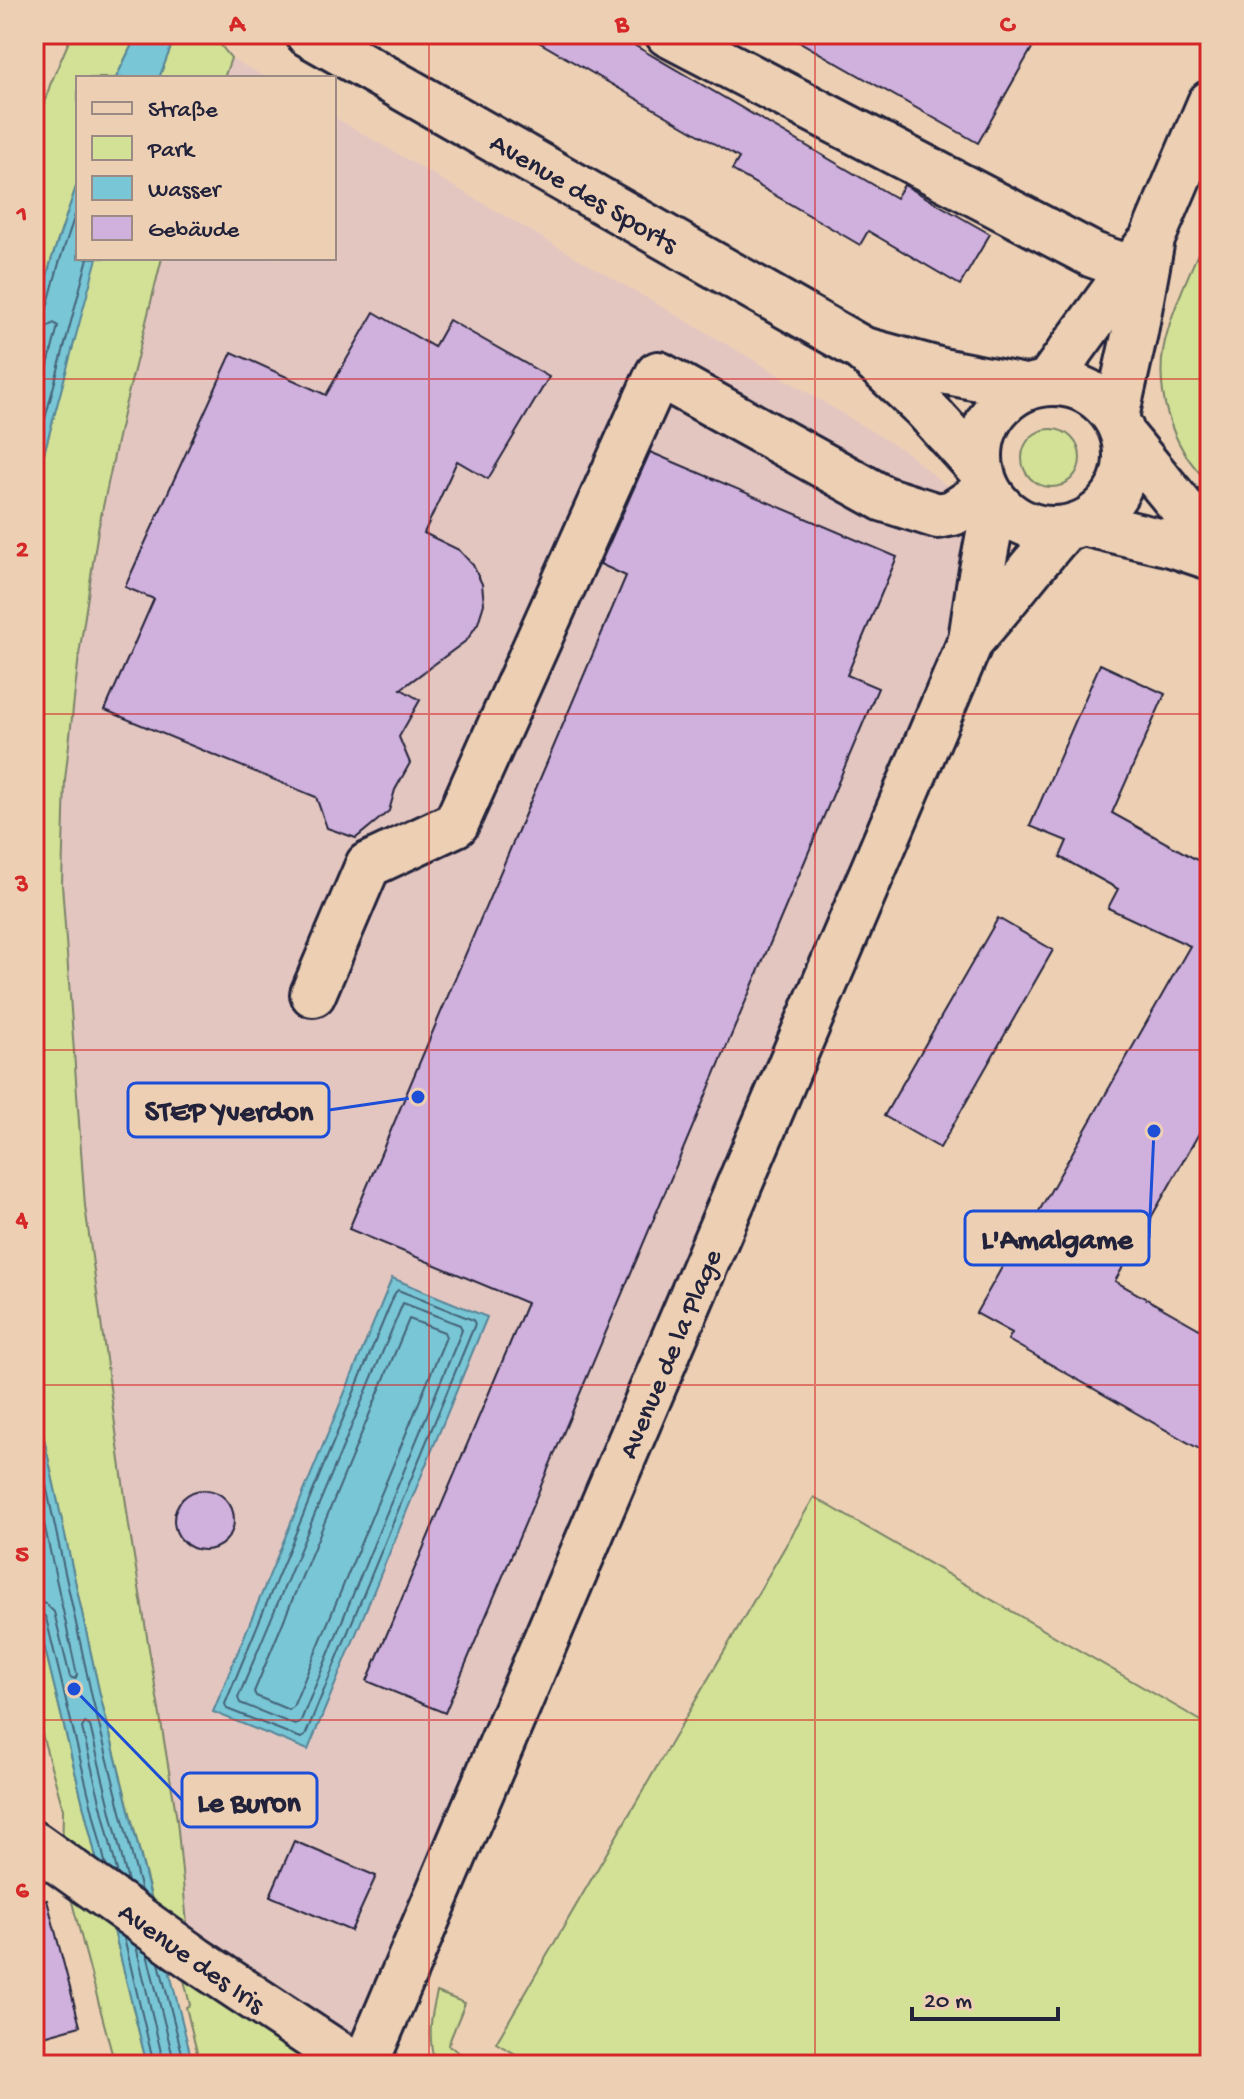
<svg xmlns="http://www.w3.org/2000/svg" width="1244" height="2099" font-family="'Gochi Hand',sans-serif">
	<rect width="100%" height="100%" fill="#edd0b4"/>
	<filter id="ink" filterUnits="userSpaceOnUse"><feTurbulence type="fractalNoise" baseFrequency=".0125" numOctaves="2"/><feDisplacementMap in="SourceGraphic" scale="16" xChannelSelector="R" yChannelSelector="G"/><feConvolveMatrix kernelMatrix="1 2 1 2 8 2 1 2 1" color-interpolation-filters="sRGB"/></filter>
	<g filter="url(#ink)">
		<path fill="#e4c6c0" d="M 231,58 L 267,78 L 224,78 Z
			M 334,117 L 759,363 L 906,452 L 992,523 L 433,1905 L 365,2065 L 195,1959 L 187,1924 L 177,1820 L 129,1526 L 85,1206 L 62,884 L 65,780 L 79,655 L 98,530 L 123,414 L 162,258 L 334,258 Z"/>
		<path fill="#d2e195" stroke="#7a8268" stroke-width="2" d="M 72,34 L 137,34 L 116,78 L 78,78 L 78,181 L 51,261 L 34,327 L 34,137 L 50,85 Z
			M 176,34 L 216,34 L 215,38 L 231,58 L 224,78 L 159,78 Z
			M 1210,226 L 1210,483 C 1169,447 1151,383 1168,330 C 1178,294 1196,260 1210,226 Z
			M 96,258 L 162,258 L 123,414 L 98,530 L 79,655 L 65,780 L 62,884 L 85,1206 L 129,1526 L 177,1820 L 187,1924 L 152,1900 L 100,1695 L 34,1393 L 34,507 L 40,468 Z
			M1022 458a29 29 0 1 1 58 0a29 29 0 1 1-58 0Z
			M 814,1497 L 1210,1726 L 1210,2065 L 535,2065 L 496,2043 Z
			M 34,1604 L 147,2065 L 115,2065 L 62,1864 L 63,1809 L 34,1706 Z
			M 184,1980 L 316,2065 L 200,2065 L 186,2007 L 190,2005 Z
			M 437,1992 L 465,2003 L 448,2045 L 476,2065 L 435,2065 C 428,2037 430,2019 437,1992 Z"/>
		<path fill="#79c7d6" stroke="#568598" stroke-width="2" d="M 137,34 L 176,34 L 159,78 L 116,78 Z
			M 78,181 L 78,258 L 97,258 L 40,468 L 34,507 L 34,327 L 51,261 Z
			M 392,1278 L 487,1317 L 308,1750 L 213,1712 Z
			M 34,1393 L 100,1695 L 193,2065 L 147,2065 L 34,1604 Z"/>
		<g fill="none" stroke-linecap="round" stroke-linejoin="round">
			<path stroke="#456479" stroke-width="2" d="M 34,321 L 41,320 L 45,315 L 59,263 L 78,206
				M 34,331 L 43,330 L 54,323 L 58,326 L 34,420
				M 34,460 L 88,258
				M 398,1290 L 473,1320 L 475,1324 L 305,1736 L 301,1738 L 227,1709 L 225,1704 L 395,1293 Z
				M 403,1303 L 460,1325 L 462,1330 L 300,1723 L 295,1725 L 240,1703 L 238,1698 Z
				M 409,1319 L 444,1332 L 446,1337 L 293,1707 L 289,1710 L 256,1696 L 254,1692 Z
				M 34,1430 L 92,1697 L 141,1891
				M 34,1477 L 77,1675 L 75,1679 L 70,1677 L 54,1612 L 46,1604 L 34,1601
				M 34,1611 L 41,1612 L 46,1618 L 106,1866
				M 118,1875 L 82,1728 L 85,1723 L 90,1726 L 128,1882
				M 124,1938 L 154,2065
				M 136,1946 L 164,2065
				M 147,1954 L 175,2065
				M 159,1963 L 185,2065"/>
		</g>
		<path fill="#d0b0dc" stroke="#22223b" stroke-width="2" d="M 525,34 L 615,34 L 896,198 L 904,185 L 990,234 L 960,285 L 868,231 L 860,245 L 732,170 L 739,158 Z
			M 786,34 L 1040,34 L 978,143 Z
			M 374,312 L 434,347 L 449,320 L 549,377 L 488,479 L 457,461 L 424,533 L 459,550 L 473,565 L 482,584 L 484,604 L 478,623 L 467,640 L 401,689 L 420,700 L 399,737 L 410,763 L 395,790 L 389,811 L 356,838 L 327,828 L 316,797 L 105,710 L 154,599 L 125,587 L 232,352 L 326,395 Z
			M 650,452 L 897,557 L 847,675 L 878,688 L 445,1713 L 367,1681 L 527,1303 L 349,1229 L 626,576 L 600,564 Z
			M 1100,664 L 1165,694 L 1112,813 L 1210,867 L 1210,1114 L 1115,1281 L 1210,1335 L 1210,1455 L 1008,1340 L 1012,1333 L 976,1313 L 1026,1225 L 1030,1227 L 1190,946 L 1108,908 L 1118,889 L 1060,857 L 1067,841 L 1030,826 Z
			M 998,918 L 1053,950 L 940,1148 L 884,1116 Z
			M174 1520a30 30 0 1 1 60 0a30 30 0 1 1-60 0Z
			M 294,1841 L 376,1876 L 351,1931 L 270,1896 Z
			M 47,1900 L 80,2026 L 44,2036 L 34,2002 L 34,1902 Z"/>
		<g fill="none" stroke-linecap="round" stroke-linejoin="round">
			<defs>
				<path id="minor" d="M 308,34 L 862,349 L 924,407 L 980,469
					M 668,34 L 1093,255 L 1130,268
					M 868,351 L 942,371 L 1025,387
					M 1048,382 L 1146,247
					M980 456a73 73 0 1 1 146 0a73 73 0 1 1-146 0Z
					M 1116,417 L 1135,332 L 1152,239 L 1210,103
					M 1124,437 L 1189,516 L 1210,536
					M 1083,523 L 1171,544 L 1210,557
					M 971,640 C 1003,604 1032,565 1064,529
					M 313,994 L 368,865 L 456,824 L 658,374 L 884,499 L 938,516 L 953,513 L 987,490
					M 34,1844 L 195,1959 L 355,2065
					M 365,2065 L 971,640 L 979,586 L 995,502"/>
			</defs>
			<use href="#minor" stroke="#22223b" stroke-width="50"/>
			<use href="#minor" stroke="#edd0b4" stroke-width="44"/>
		</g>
	</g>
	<path fill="none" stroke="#d62828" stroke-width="2" stroke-opacity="0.55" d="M 429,34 L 429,2065M 815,34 L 815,2065M 34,379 L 1210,379M 34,714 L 1210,714M 34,1050 L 1210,1050M 34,1385 L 1210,1385M 34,1720 L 1210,1720"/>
	<g text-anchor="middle" stroke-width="7" stroke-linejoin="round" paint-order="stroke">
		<g font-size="28" fill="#22223b" stroke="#edd0b4">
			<text transform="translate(585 191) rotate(30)" y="10">Avenue des Sports</text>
			<text transform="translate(668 1353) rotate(-67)" y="10">Avenue de la Plage</text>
			<text transform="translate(193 1956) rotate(35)" y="10">Avenue des Iris</text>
		</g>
	</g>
	<path fill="none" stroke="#1d4ed8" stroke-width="3" d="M418 1097L329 1110M1154 1131L1149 1238M74 1689L182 1800"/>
	<g fill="#1d4ed8" stroke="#edd0b4" stroke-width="3">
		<circle cx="418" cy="1097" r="8"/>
		<circle cx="1154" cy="1131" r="8"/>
		<circle cx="74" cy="1689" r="8"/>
	</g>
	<g fill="#edd0b4" stroke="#1d4ed8" stroke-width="3">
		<rect x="128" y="1083" width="201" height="54" rx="8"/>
		<rect x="965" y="1211" width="184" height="54" rx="8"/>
		<rect x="182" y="1773" width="135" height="54" rx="8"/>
	</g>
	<g font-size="30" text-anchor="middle" font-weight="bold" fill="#22223b">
		<text x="229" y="1120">STEP Yverdon</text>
		<text x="1057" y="1248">L'Amalgame</text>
		<text x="249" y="1811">Le Buron</text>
	</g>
	<rect width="1244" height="2099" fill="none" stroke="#edd0b4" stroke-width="88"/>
	<rect x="76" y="76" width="260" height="184" fill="#edd0b4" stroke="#9c8a84" stroke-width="2"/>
	<rect x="92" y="102" width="40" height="12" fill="#edd0b4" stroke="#9c8a84" stroke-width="2"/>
	<text x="148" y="116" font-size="24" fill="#22223b">Straße</text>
	<rect x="92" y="136" width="40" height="24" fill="#d2e195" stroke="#9c8a84" stroke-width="2"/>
	<text x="148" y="156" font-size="24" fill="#22223b">Park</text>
	<rect x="92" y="176" width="40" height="24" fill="#79c7d6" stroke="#9c8a84" stroke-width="2"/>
	<text x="148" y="196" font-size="24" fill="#22223b">Wasser</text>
	<rect x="92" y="216" width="40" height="24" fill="#d0b0dc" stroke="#9c8a84" stroke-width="2"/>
	<text x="148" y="236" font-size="24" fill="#22223b">Gebäude</text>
	<path d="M912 2007v12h146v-12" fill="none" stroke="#22223b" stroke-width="4"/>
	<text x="924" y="2007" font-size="24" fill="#22223b" stroke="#edd0b4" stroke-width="6" paint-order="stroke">20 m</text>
	<rect x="44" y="44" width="1156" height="2011" fill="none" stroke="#d62828" stroke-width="3"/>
	<g font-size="26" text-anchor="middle" font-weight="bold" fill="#d62828">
		<text x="237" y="31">A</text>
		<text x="622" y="31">B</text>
		<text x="1007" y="31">C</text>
		<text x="22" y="221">1</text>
		<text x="22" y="556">2</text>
		<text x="22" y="891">3</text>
		<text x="22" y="1226">4</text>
		<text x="22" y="1561">5</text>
		<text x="22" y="1897">6</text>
	</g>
</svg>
